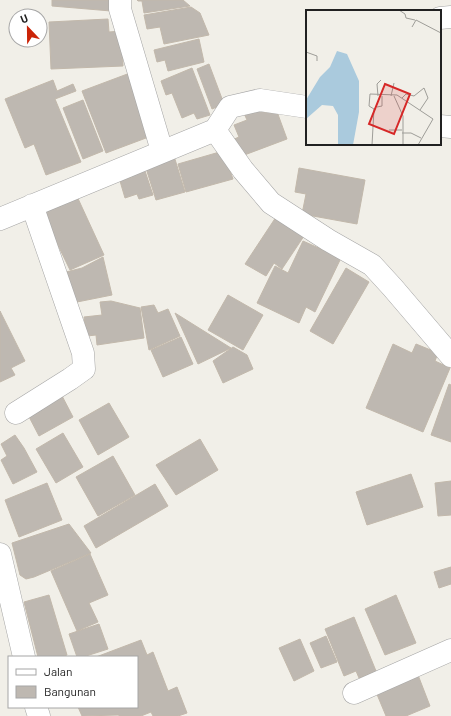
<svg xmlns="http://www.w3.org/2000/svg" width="451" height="716" font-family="Barlow,sans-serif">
	<rect width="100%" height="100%" fill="#f1efe8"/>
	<path fill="#beb8b1" stroke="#c2b8ab" d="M 52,0 L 112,0 L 111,11 L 52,6 Z
		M 137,0 L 183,0 L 190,6 L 144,13 L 142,1 L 138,1 Z
		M 191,7 L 200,13 L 209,35 L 164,44 L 160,27 L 147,29 L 144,15 Z
		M 108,19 L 109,32 L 122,31 L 123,66 L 51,69 L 49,22 Z
		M 199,39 L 204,62 L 168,71 L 165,60 L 157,62 L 154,50 Z
		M 209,64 L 224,104 L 212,109 L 197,69 Z
		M 192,68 L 210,115 L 197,119 L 194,113 L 182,118 L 172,93 L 166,95 L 161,81 Z
		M 130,73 L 154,135 L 106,153 L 82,91 Z
		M 53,80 L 57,91 L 73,84 L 76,91 L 55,99 L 81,162 L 46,175 L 34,144 L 25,148 L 5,99 Z
		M 83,100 L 103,151 L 83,159 L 63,108 Z
		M 262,105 L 265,113 L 276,109 L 287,139 L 239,157 L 232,140 L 239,137 L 234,125 L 247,120 L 243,111 Z
		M 223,151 L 233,179 L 186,192 L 178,164 Z
		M 174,156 L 185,192 L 156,200 L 145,165 Z
		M 143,165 L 153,195 L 139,199 L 137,194 L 125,198 L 120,181 L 132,177 L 130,169 Z
		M 299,168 L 365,180 L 357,224 L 302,214 L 306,194 L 295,192 Z
		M 75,192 L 104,255 L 70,270 L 40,208 Z
		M 276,217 L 304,236 L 282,269 L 274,263 L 266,276 L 245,264 Z
		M 303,241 L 341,258 L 315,312 L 306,307 L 299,323 L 257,303 L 275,266 L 288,273 Z
		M 103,257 L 112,295 L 72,303 L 66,272 L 82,268 Z
		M 346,268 L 369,282 L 333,344 L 310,331 Z
		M 228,295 L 263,315 L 243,350 L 208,330 Z
		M 111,301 L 140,308 L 144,338 L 97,345 L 96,335 L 87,336 L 84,317 L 102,315 L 100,302 Z
		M 154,305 L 158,313 L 168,309 L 180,336 L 149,350 L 141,307 Z
		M 0,311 L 25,361 L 11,368 L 15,375 L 0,382 Z
		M 175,313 L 231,348 L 198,364 Z
		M 181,337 L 193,364 L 163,377 L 151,350 Z
		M 393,344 L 412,353 L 416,344 L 438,353 L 435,361 L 450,368 L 423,432 L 366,408 Z
		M 233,347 L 247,355 L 253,369 L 223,383 L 213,361 Z
		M 449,384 L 451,385 L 451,442 L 431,435 Z
		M 60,392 L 73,417 L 39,436 L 26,411 Z
		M 109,403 L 129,437 L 98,455 L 79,420 Z
		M 63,433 L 83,467 L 56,483 L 36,449 Z
		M 15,435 L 24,448 L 37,472 L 13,484 L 1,460 L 7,456 L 1,444 Z
		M 200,439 L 218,470 L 176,495 L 156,465 Z
		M 113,456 L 135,495 L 98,516 L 76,477 Z
		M 411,474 L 423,507 L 367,525 L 356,492 Z
		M 451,481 L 451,515 L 438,516 L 435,483 Z
		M 47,483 L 62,520 L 19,537 L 5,500 Z
		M 155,484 L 168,506 L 96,548 L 84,526 Z
		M 69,524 L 91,553 L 34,577 L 26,579 L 20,575 L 12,543 Z
		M 90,554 L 108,595 L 89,603 L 98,622 L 77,631 L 51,571 Z
		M 451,567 L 451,584 L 439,588 L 434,572 Z
		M 49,595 L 67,655 L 60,657 L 38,657 L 24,602 Z
		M 396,595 L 416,643 L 385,655 L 365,609 Z
		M 354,617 L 376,671 L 359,678 L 356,671 L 344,676 L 325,629 Z
		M 99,624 L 108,649 L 83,657 L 77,657 L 69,634 Z
		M 326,636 L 337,662 L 321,668 L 310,643 Z
		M 300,639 L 314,671 L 294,681 L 279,648 Z
		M 141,640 L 147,655 L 153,652 L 168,691 L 177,687 L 187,713 L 178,716 L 153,716 L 151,712 L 141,716 L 119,716 L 119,715 L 82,716 L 78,707 L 137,707 L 137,657 L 96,657 Z
		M 418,675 L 430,706 L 406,716 L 386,716 L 376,692 Z"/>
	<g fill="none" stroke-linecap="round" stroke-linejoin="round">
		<defs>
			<path id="street" d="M 120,0 L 120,9 L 162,151
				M 440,18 L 451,17
				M 440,126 L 451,127
				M 215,130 L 243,170 L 271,203 L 328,240 L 372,265 L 393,288 L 451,356
				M 0,219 L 215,130 L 230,107 L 260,100 L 307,107
				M 16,413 L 70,379 L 84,369 L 83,353 L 32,205
				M 0,554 L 24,657
				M 354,693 L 451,650
				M 36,707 L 39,716"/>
		</defs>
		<use href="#street" stroke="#a5a5a5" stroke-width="23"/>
		<use href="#street" stroke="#fff" stroke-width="22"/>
	</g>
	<g transform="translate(306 10)">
		<rect width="135" height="135" fill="#f1efe8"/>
		<path d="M 31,41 L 41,44 L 53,71 L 53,102 L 47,135 L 32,135 L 32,105 L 27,96 L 16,95 L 0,109 L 0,90 L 14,67 L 24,57 Z" fill="#aacadd"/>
		<path fill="none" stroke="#9e9d98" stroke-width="1" d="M 93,0 L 99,4 L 100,8 L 109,10M 106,17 L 110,10 L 135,23M 0,42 L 11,46 L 11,51M 72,86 L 71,74 L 75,70M 85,86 L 88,73M 88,86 L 97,106 L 97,135M 96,88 L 100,84 L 108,86 L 118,78 L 122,88 L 114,100M 71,97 L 76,96 L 76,86M 83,120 L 96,120M 96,123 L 105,123 L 115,128M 66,135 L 68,99 L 63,96 L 64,84 L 91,85 L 127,109 L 112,135"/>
		<path fill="#d62828" fill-opacity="0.15" stroke="#d62828" stroke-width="2" d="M 79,74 L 104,84 L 88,124 L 63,114 Z"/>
		<rect width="135" height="135" fill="none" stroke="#212121" stroke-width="2"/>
	</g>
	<rect x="8" y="656" width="130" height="52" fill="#ffffff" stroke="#a6a6a6"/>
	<rect x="16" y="669" width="20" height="6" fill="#ffffff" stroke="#a6a6a6"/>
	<text x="44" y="676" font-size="12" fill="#212121">Jalan</text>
	<rect x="16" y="686" width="20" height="12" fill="#beb8b1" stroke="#a6a6a6"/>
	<text x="44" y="696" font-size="12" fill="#212121">Bangunan</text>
	<g transform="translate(28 28) rotate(338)"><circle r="19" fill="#ffffff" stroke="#a6a6a6"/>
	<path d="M0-3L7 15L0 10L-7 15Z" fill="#cb2307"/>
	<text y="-6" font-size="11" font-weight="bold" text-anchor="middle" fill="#212121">U</text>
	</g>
</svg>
